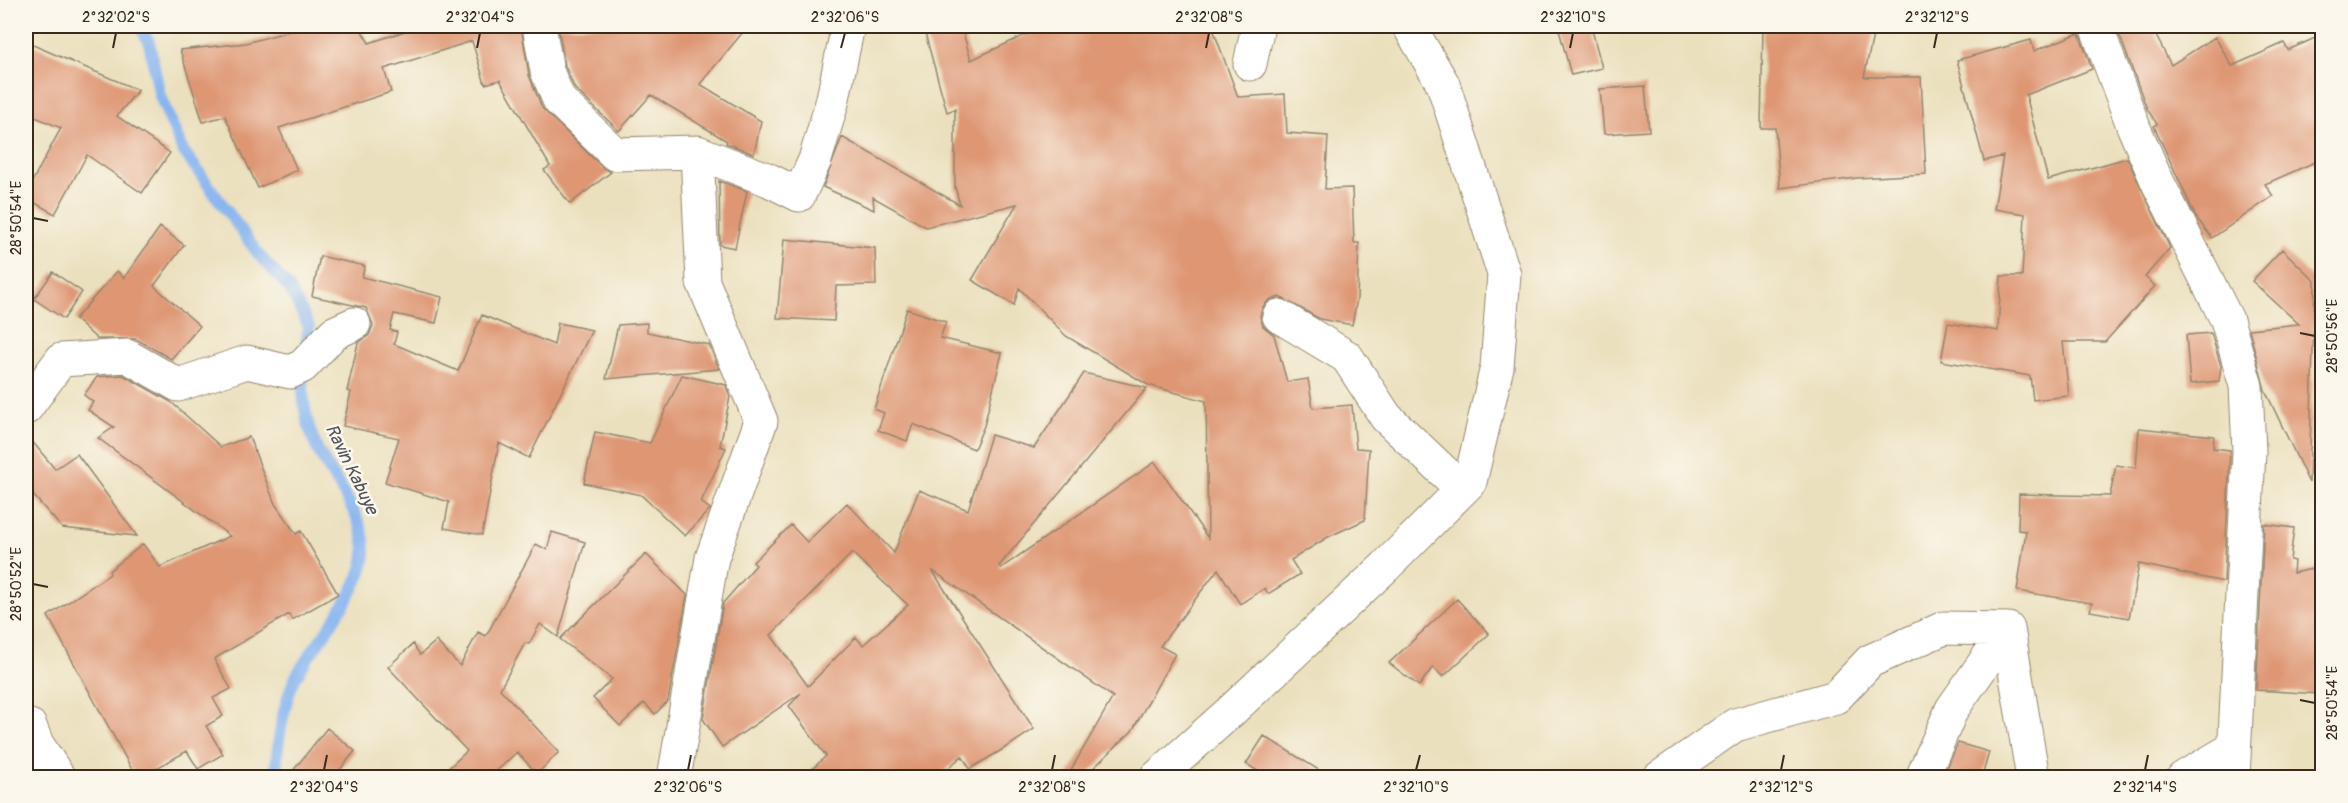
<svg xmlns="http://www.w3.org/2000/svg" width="2348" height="803" font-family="Pangolin,sans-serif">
	<rect width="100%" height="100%" fill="#fbf7ec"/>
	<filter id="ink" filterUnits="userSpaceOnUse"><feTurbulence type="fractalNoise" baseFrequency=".0167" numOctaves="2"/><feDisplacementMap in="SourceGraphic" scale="12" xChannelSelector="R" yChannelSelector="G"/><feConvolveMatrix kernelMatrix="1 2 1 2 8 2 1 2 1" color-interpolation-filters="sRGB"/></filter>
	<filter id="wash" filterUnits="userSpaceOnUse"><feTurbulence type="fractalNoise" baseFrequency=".008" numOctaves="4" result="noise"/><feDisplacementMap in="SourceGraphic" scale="24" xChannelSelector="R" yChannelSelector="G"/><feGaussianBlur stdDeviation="1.35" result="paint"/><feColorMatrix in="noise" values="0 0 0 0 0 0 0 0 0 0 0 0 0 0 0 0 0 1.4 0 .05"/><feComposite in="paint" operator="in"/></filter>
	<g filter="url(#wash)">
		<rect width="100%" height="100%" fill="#ebe0be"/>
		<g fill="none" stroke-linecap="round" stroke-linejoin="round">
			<path stroke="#85b4f0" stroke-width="12" d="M 140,26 L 149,42 L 160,96 L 182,149 L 259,255 L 290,289 L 309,327 L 305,353
				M 276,778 C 276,749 283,700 297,675 C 316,642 363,589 365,553 C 367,519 330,476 316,446 C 306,424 301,394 303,370"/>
		</g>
		<g id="blocks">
			<path fill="#de9673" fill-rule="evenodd" d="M 308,26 L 359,26 L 369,43 L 420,26 L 521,26 L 529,75 L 542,108 L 602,167 L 611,172 L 570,204 L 544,170 L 550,166 L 500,80 L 485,84 L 472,41 L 384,69 L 391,92 L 279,128 L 297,170 L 258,188 L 225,116 L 203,122 L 180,50 L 246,43 Z
				M 558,26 L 748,26 L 700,84 L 761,121 L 754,154 L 726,143 L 727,141 L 651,95 L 619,131 L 575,89 L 565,66 Z
				M 923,26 L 961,26 L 971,60 L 1045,26 L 1212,26 L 1238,97 L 1285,94 L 1287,133 L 1328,136 L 1325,189 L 1352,188 L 1354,243 L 1359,243 L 1357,299 L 1352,325 L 1320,319 L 1280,297 L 1269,300 L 1263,307 L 1260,316 L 1263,326 L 1274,335 L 1287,382 L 1308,379 L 1313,408 L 1352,405 L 1356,448 L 1369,449 L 1365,520 L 1328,537 L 1291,560 L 1300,574 L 1268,594 L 1265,588 L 1240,604 L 1218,569 L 1160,646 L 1175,654 L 1132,731 L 1084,777 L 1067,777 L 1113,697 L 932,570 L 1034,729 L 1010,745 L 970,769 L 962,756 L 938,777 L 804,777 L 826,756 L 789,706 L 801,693 L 722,747 L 703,719 L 723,603 L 756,565 L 753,562 L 791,525 L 807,542 L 847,503 L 894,553 L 919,490 L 968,510 L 991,435 L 1034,448 L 1084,373 L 1147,388 L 999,566 L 1001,568 L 1155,462 L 1208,538 L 1206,401 L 1148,385 L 1066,336 L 1019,288 L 1014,305 L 972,280 L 1017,204 L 926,227 L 873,197 L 874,210 L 823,187 L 842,137 L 960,205 L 955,187 L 955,109 L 947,112 ZM 852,553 L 908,605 L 863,645 L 856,637 L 808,686 L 771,635 Z
				M 1558,26 L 1591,26 L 1602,68 L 1571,75 Z
				M 1763,26 L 1875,26 L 1864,77 L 1921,77 L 1926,174 L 1857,178 L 1780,188 L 1775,128 L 1761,128 Z
				M 2127,26 L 2151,26 L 2171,65 L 2215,37 L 2232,66 L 2284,43 L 2288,50 L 2322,35 L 2322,159 L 2265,184 L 2273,196 L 2212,238 L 2196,217 L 2154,126 L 2157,124 L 2147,109 L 2118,31 Z
				M 2079,33 L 2092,69 L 2026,95 L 2048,180 L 2127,158 L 2170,248 L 2145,277 L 2155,286 L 2105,342 L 2063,342 L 2069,396 L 2033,400 L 2030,376 L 1941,361 L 1948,323 L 1998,331 L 2001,276 L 2022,276 L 2025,214 L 1994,209 L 2003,156 L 1984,161 L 1957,60 L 2031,40 L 2034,51 Z
				M 26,42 L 138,90 L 117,116 L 170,153 L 142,193 L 87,155 L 55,214 L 26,198 L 26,193 L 61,128 L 26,113 Z
				M 1645,86 L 1649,131 L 1604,134 L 1600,89 Z
				M 719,181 L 747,191 L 735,248 L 720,245 Z
				M 160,227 L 184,245 L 154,286 L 200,326 L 171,359 L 136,339 L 97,339 L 75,319 L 117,271 L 124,278 Z
				M 784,239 L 875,248 L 876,285 L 836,286 L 834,321 L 777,318 Z
				M 2282,249 L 2315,281 L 2309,483 L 2265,390 L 2249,329 L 2299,324 L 2252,281 Z
				M 320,256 L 365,266 L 362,277 L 442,297 L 436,323 L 394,314 L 390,330 L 397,332 L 394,344 L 458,371 L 482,315 L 554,345 L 558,323 L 592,330 L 529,458 L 499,443 L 482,535 L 444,528 L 449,502 L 385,482 L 399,438 L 343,426 L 351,392 L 347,391 L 358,343 L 369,335 L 373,325 L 366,308 L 312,296 Z
				M 53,272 L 82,292 L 64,319 L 34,299 Z
				M 907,309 L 946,322 L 940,338 L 1002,353 L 984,426 L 974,449 L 913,424 L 907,441 L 878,430 L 884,413 L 874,409 Z
				M 647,323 L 647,332 L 709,345 L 719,369 L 606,379 L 618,325 Z
				M 2211,333 L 2221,366 L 2219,381 L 2190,384 L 2186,335 Z
				M 123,375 L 171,402 L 221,447 L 249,437 L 275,504 L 296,534 L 301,531 L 338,594 L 292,620 L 289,614 L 214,659 L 231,689 L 213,698 L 223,716 L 206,726 L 223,754 L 198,769 L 187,751 L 141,777 L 136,777 L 48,616 L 110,574 L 109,571 L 143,544 L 160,567 L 230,536 L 98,438 L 114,427 L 88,410 L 93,402 L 84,395 L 97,377 Z
				M 682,375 L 726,385 L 730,397 L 720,446 L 726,448 L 701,502 L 710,509 L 685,536 L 641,495 L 584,483 L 595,432 L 650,443 Z
				M 2139,428 L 2214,436 L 2213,448 L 2230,450 L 2224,582 L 2139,564 L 2129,618 L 2090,611 L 2092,603 L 2017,591 L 2026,531 L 2018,530 L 2019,494 L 2110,496 L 2116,465 L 2136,468 Z
				M 26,434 L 55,469 L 77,454 L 137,536 L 62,528 L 26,487 Z
				M 2264,524 L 2294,528 L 2290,560 L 2294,561 L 2293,573 L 2322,567 L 2321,694 L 2256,690 Z
				M 552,532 L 585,542 L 558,637 L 540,624 L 529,644 L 525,643 L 500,689 L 559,752 L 537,774 L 517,752 L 490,777 L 439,777 L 467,751 L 388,667 L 413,644 L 420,655 L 436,641 L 460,666 L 478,632 L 486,636 L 536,544 L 547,550 Z
				M 646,554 L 687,595 L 668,701 L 655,714 L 644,703 L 620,726 L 593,698 L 612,679 L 560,639 Z
				M 1457,599 L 1489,634 L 1443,677 L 1433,667 L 1419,686 L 1389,663 Z
				M 327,728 L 355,751 L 334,777 L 288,777 Z
				M 1264,736 L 1330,777 L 1268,777 L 1246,764 Z
				M 1958,743 L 1989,752 L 1982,777 L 1943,777 Z"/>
		</g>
	</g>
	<g filter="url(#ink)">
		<use href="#blocks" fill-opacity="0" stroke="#93856e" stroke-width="1.5"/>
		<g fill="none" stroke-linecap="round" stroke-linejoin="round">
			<defs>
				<path id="street" d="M 539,26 L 547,71 L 559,100 L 615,154 L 697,152 L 769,180 L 799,195 L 815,160 L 832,103 L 848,26
					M 2096,26 L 2134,128 L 2158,183 L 2227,320 L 2246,386 L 2249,451 L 2233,778
					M 1250,64 L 1258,26
					M 1279,316 L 1347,357 L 1386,417 L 1462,489
					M 26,408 L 61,360 L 127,356 L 178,385 L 247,362 L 290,372 L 303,366 L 334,333 L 354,324
					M 26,725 L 30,726 L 37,744 L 59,778
					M 674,778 L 712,558 L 761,421 L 703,282 L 697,152
					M 1659,778 L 1735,725 L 1836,697 L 1870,661 L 1944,628 L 2008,629 L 2033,778
					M 1922,778 L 1952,709 L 2008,629
					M 2183,778 L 2234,748"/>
				<path id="highway" d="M 1156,778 L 1230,712 L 1385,567 L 1470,482 L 1497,367 L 1504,274 L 1443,84 L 1409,26"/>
			</defs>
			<use href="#street" stroke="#93856e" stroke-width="35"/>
			<use href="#highway" stroke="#93856e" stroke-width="35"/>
			<use href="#street" stroke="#fff" stroke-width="33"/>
			<use href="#highway" stroke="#fff" stroke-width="33"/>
		</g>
	</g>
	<path fill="none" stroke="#3b2a1e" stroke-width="2" d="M 113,48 L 116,33M 477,48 L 480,33M 841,48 L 845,33M 1206,48 L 1209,33M 1570,48 L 1573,33M 1934,48 L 1937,33M 33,218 L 48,221M 2300,333 L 2315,336M 33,584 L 48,587M 2300,700 L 2315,703M 324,770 L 327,755M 688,770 L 691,755M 1052,770 L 1055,755M 1416,770 L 1420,755M 1781,770 L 1784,755M 2145,770 L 2148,755"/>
	<g text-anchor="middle" stroke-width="5" stroke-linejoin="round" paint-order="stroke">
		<g font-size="18" font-style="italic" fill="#51535d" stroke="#fbf7ec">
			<text transform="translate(352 469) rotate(64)" y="6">Ravin Kabuye</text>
		</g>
	</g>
	<rect width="2348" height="803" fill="none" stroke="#fbf7ec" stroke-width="66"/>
	<rect x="33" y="33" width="2282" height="737" fill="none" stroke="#3b2a1e" stroke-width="2"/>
	<g font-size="15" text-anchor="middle" fill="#3b2a1e">
		<text x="116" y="22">2°32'02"S</text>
		<text x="480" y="22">2°32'04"S</text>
		<text x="845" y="22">2°32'06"S</text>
		<text x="1209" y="22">2°32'08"S</text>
		<text x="1573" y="22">2°32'10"S</text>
		<text x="1937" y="22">2°32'12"S</text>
		<text transform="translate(16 218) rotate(-90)" y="5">28°50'54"E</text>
		<text transform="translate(2332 336) rotate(-90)" y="5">28°50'56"E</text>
		<text transform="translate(16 584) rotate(-90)" y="5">28°50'52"E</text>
		<text transform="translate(2332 703) rotate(-90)" y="5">28°50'54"E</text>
		<text x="324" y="792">2°32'04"S</text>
		<text x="688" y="792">2°32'06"S</text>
		<text x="1052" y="792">2°32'08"S</text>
		<text x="1416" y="792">2°32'10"S</text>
		<text x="1781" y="792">2°32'12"S</text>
		<text x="2145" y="792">2°32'14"S</text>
	</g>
</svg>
